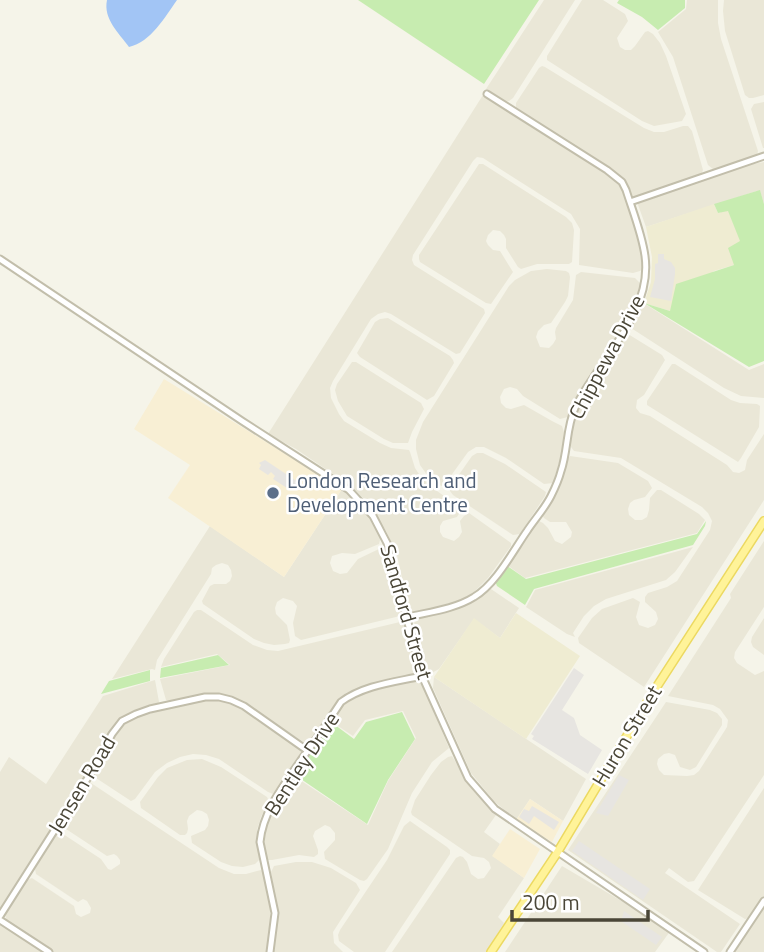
<svg xmlns="http://www.w3.org/2000/svg" width="764" height="952" font-family="'Titillium Web',sans-serif">
	<rect width="100%" height="100%" fill="#f5f4e9"/>
	<path fill="#eae7d7" d="M 544,0 L 575,0 L 513,98 L 509,101 L 504,102 L 486,89 Z
		M 582,0 L 603,0 L 625,14 L 628,21 L 617,38 L 620,47 L 625,50 L 631,50 L 635,46 L 645,32 L 648,31 L 653,34 L 660,43 L 666,56 L 686,114 L 682,121 L 654,126 L 642,121 L 547,60 L 547,56 Z
		M 687,0 L 718,0 L 718,23 L 721,39 L 758,151 L 757,155 L 753,158 L 714,170 L 708,165 L 673,57 L 658,32 L 686,9 Z
		M 724,0 L 764,0 L 764,95 L 753,98 L 749,98 L 745,95 L 725,31 L 723,11 Z
		M 542,66 L 545,67 L 644,128 L 654,132 L 664,132 L 683,126 L 688,126 L 692,131 L 703,170 L 701,175 L 633,197 L 617,174 L 516,108 L 516,103 L 539,68 Z
		M 483,95 L 611,176 L 618,183 L 622,189 L 641,244 L 643,268 L 640,271 L 633,273 L 579,265 L 580,229 L 571,214 L 483,158 L 477,157 L 473,161 L 413,255 L 412,260 L 414,265 L 484,309 L 485,313 L 462,350 L 460,353 L 456,354 L 391,314 L 385,312 L 378,314 L 371,319 L 333,381 L 330,388 L 331,398 L 339,414 L 344,421 L 380,443 L 391,448 L 409,450 L 410,452 L 415,468 L 421,477 L 430,486 L 458,506 L 460,512 L 457,517 L 443,521 L 440,526 L 440,532 L 443,537 L 454,541 L 459,537 L 462,532 L 460,521 L 464,516 L 469,513 L 511,543 L 511,546 L 488,578 L 474,592 L 461,600 L 415,613 L 409,609 L 397,555 L 386,531 L 366,501 L 352,487 L 296,449 L 268,434 Z
		M 764,102 L 764,148 L 763,148 L 751,109 L 754,104 Z
		M 764,162 L 764,204 L 760,191 L 757,191 L 646,227 L 637,202 L 748,165 Z
		M 479,164 L 483,164 L 566,217 L 572,223 L 574,230 L 572,262 L 569,264 L 537,264 L 521,269 L 518,267 L 506,248 L 506,239 L 504,235 L 500,231 L 493,230 L 488,235 L 486,241 L 488,245 L 493,250 L 500,251 L 513,272 L 491,304 L 486,303 L 420,262 L 419,259 L 419,255 Z
		M 547,269 L 566,271 L 569,273 L 570,277 L 568,296 L 565,302 L 551,323 L 544,325 L 538,331 L 536,337 L 540,347 L 549,348 L 553,344 L 556,339 L 555,332 L 556,328 L 573,300 L 576,275 L 581,272 L 635,278 L 641,284 L 636,302 L 627,319 L 575,401 L 568,417 L 560,419 L 523,396 L 517,389 L 510,387 L 504,389 L 500,397 L 501,403 L 506,408 L 511,409 L 524,405 L 552,421 L 562,426 L 564,432 L 562,453 L 553,483 L 544,484 L 506,458 L 484,447 L 476,447 L 468,452 L 445,484 L 442,486 L 439,485 L 430,479 L 420,465 L 416,449 L 416,440 L 423,422 L 509,286 L 515,280 L 531,271 Z
		M 642,302 L 749,370 L 764,364 L 764,398 L 741,396 L 724,388 L 631,328 L 631,324 Z
		M 388,318 L 450,356 L 453,360 L 454,363 L 434,396 L 427,400 L 360,357 L 357,353 L 375,322 L 380,319 Z
		M 628,334 L 662,355 L 665,360 L 644,395 L 637,400 L 636,408 L 640,413 L 650,416 L 727,465 L 733,472 L 739,473 L 745,470 L 747,460 L 764,434 L 764,500 L 644,687 L 579,643 L 578,638 L 592,618 L 602,609 L 633,598 L 640,602 L 636,617 L 639,625 L 648,628 L 655,625 L 658,619 L 656,612 L 645,602 L 645,597 L 648,593 L 667,587 L 677,581 L 710,530 L 712,521 L 708,513 L 702,507 L 621,458 L 574,451 L 571,447 L 571,433 L 573,420 L 578,409 L 624,336 Z
		M 352,362 L 356,362 L 421,403 L 424,409 L 412,432 L 408,443 L 393,443 L 384,439 L 347,416 L 338,401 L 335,390 L 337,384 Z
		M 672,364 L 675,364 L 731,400 L 740,403 L 757,404 L 760,406 L 759,427 L 741,458 L 738,462 L 647,405 L 647,401 Z
		M 477,453 L 483,453 L 505,464 L 546,492 L 545,496 L 520,534 L 513,535 L 453,495 L 450,491 L 451,486 L 472,456 Z
		M 570,456 L 618,463 L 648,481 L 652,488 L 645,497 L 634,500 L 630,503 L 628,509 L 629,515 L 635,520 L 642,520 L 647,517 L 649,510 L 650,498 L 657,490 L 661,490 L 699,514 L 705,520 L 697,533 L 525,578 L 507,565 L 535,524 L 539,521 L 543,523 L 548,528 L 555,541 L 562,544 L 571,537 L 572,532 L 566,522 L 550,522 L 544,518 L 542,515 L 554,495 L 562,477 L 568,459 Z
		M 342,489 L 359,505 L 371,519 L 381,536 L 379,544 L 355,554 L 342,553 L 332,556 L 330,563 L 333,571 L 340,574 L 347,573 L 358,559 L 381,548 L 386,549 L 403,611 L 400,616 L 301,640 L 295,636 L 293,623 L 297,606 L 293,601 L 283,598 L 277,602 L 275,608 L 276,614 L 287,625 L 290,640 L 289,643 L 285,644 L 274,645 L 264,643 L 254,639 L 203,604 L 202,601 L 210,586 L 214,584 L 226,584 L 230,581 L 232,576 L 231,570 L 228,565 L 222,563 L 216,565 L 212,568 L 211,574 L 157,660 L 155,670 L 152,669 L 112,679 L 210,526 L 284,577 Z
		M 764,541 L 764,607 L 735,652 L 734,658 L 737,663 L 755,675 L 764,671 L 764,775 L 694,881 L 688,882 L 669,868 L 665,873 L 740,924 L 721,952 L 717,952 L 568,850 L 666,702 L 710,710 L 717,713 L 722,719 L 722,725 L 696,767 L 690,770 L 680,767 L 675,755 L 669,753 L 664,754 L 658,759 L 657,764 L 659,770 L 664,775 L 687,776 L 694,775 L 699,771 L 727,727 L 728,720 L 720,709 L 713,705 L 668,696 L 731,598 L 730,594 Z
		M 693,547 L 675,572 L 666,580 L 606,599 L 594,606 L 584,616 L 573,633 L 575,637 L 567,634 L 526,607 L 535,590 Z
		M 488,589 L 491,589 L 519,608 L 500,638 L 474,619 L 439,669 L 426,676 L 414,621 L 416,619 L 452,610 L 470,603 Z
		M 197,610 L 201,610 L 253,645 L 267,650 L 278,651 L 400,622 L 404,623 L 406,625 L 417,672 L 413,675 L 356,689 L 346,693 L 338,701 L 310,741 L 305,743 L 242,702 L 230,696 L 216,694 L 202,694 L 171,701 L 166,700 L 160,679 L 230,665 L 217,654 L 161,667 L 164,659 L 194,612 Z
		M 764,618 L 764,655 L 753,647 L 751,642 L 752,637 Z
		M 434,677 L 586,779 L 563,821 L 530,799 L 516,820 L 494,801 L 471,773 L 433,688 Z
		M 155,680 L 159,702 L 157,705 L 132,712 L 115,724 L 109,732 L 81,783 L 0,911 L 0,772 L 9,757 L 46,784 L 103,696 Z
		M 417,680 L 423,686 L 449,748 L 432,762 L 412,793 L 388,849 L 367,879 L 364,881 L 360,880 L 325,859 L 324,852 L 335,840 L 335,833 L 330,827 L 325,825 L 315,831 L 313,836 L 318,850 L 318,854 L 314,857 L 299,855 L 272,860 L 267,860 L 265,856 L 263,842 L 264,829 L 268,817 L 294,776 L 368,825 L 388,781 L 416,738 L 403,711 L 365,720 L 353,736 L 332,722 L 342,706 L 349,699 L 357,694 Z
		M 213,700 L 226,702 L 242,710 L 299,748 L 302,752 L 301,755 L 276,791 L 273,794 L 268,792 L 219,759 L 206,755 L 193,754 L 180,757 L 167,763 L 155,772 L 135,799 L 131,801 L 96,778 L 94,773 L 116,733 L 125,723 L 139,716 L 200,701 Z
		M 452,756 L 472,789 L 496,815 L 484,832 L 500,844 L 493,856 L 524,878 L 498,917 L 504,923 L 486,952 L 392,952 L 456,858 L 460,856 L 463,857 L 467,862 L 471,874 L 478,879 L 484,878 L 491,868 L 489,862 L 484,858 L 472,856 L 412,815 L 411,812 L 415,800 L 431,775 L 441,762 L 448,757 Z
		M 202,759 L 221,767 L 267,797 L 269,801 L 261,817 L 257,830 L 257,840 L 260,859 L 255,864 L 243,867 L 232,866 L 221,862 L 192,843 L 191,836 L 205,830 L 208,826 L 209,820 L 207,814 L 202,811 L 197,810 L 189,816 L 187,821 L 188,829 L 187,833 L 185,835 L 180,835 L 141,808 L 140,802 L 158,777 L 167,768 L 187,760 Z
		M 91,783 L 219,868 L 234,874 L 246,874 L 261,870 L 264,873 L 270,898 L 270,937 L 275,939 L 277,912 L 271,872 L 274,866 L 296,862 L 312,862 L 331,868 L 356,883 L 360,890 L 333,932 L 334,943 L 343,952 L 53,952 L 7,921 L 5,915 L 27,880 L 32,878 L 74,906 L 76,914 L 81,917 L 90,913 L 91,908 L 87,901 L 83,899 L 78,902 L 36,874 L 35,869 L 56,834 L 60,832 L 101,859 L 108,869 L 111,870 L 120,864 L 120,860 L 117,856 L 114,854 L 107,856 L 66,829 L 64,825 L 64,822 L 87,786 Z
		M 764,788 L 764,896 L 750,918 L 745,919 L 698,890 Z
		M 410,821 L 447,847 L 450,850 L 450,854 L 385,952 L 354,952 L 339,941 L 338,935 L 340,930 L 387,860 L 404,826 Z
		M 562,866 L 671,930 L 655,952 L 505,952 Z
		M 764,905 L 764,952 L 734,952 Z
		M 0,925 L 2,925 L 43,952 L 0,952 Z"/>
	<path fill="#f8efd4" d="M 164,379 L 342,489 L 284,577 L 168,498 L 190,465 L 134,429 Z
		M 530,799 L 563,821 L 552,842 L 516,820 Z
		M 510,829 L 540,849 L 524,878 L 492,856 Z"/>
	<path fill="#efecd2" d="M 714,204 L 718,213 L 728,210 L 741,242 L 734,265 L 714,271 L 670,311 L 644,303 L 651,282 L 652,257 L 646,227 Z
		M 516,613 L 580,656 L 526,739 L 434,677 L 474,618 L 500,638 Z"/>
	<path fill="#c7ecb0" d="M 358,0 L 539,0 L 484,84 Z
		M 619,0 L 685,0 L 685,8 L 658,30 L 642,17 L 617,3 Z
		M 760,190 L 764,204 L 764,361 L 749,367 L 644,303 L 670,311 L 676,284 L 734,265 L 728,248 L 740,241 L 728,211 L 718,213 L 714,204 Z
		M 706,521 L 705,526 L 693,545 L 534,589 L 525,605 L 497,586 L 495,581 L 506,565 L 526,579 L 697,534 Z
		M 218,655 L 229,665 L 160,678 L 161,668 Z
		M 150,670 L 150,681 L 101,694 L 109,681 Z
		M 402,712 L 415,739 L 388,780 L 367,824 L 295,775 L 331,722 L 354,739 L 366,722 Z"/>
	<path fill="#e7e5e1" d="M 658,254 L 664,254 L 664,259 L 671,262 L 675,268 L 675,274 L 671,301 L 650,297 L 655,279 L 655,264 L 658,263 Z
		M 265,460 L 301,484 L 297,490 L 289,485 L 287,488 L 273,479 L 275,476 L 271,472 L 268,475 L 259,469 L 261,465 L 259,463 Z
		M 574,668 L 584,675 L 562,710 L 574,718 L 580,735 L 602,750 L 588,774 L 532,739 L 534,736 L 531,734 Z
		M 619,775 L 629,780 L 608,816 L 596,813 Z
		M 532,806 L 559,822 L 554,830 L 534,816 L 529,824 L 519,817 L 524,809 L 529,811 Z
		M 579,841 L 650,889 L 643,900 L 572,851 Z
		M 624,911 L 662,937 L 656,945 L 621,921 Z"/>
	<path fill="#a2c5f5" d="M 107,0 L 177,0 C 165,17 151,42 129,47 C 119,33 103,19 107,0 Z"/>
	<g fill="none" stroke-linecap="round" stroke-linejoin="round">
		<defs>
			<path id="minor" d="M 630,202 L 764,156
				M 0,259 L 242,421 L 349,490 L 373,516 L 387,543 L 422,676 L 468,778 L 495,809 L 704,952
				M 408,617 C 429,612 455,609 474,597 C 496,584 513,551 527,531 C 535,519 545,508 551,496 C 555,488 559,479 561,471 C 568,451 566,428 575,408 C 598,360 653,314 645,256 C 642,234 633,212 626,190 L 622,182 L 607,170 L 487,94
				M 0,916 L 89,776 L 112,734 L 122,721 L 136,714 L 150,709 L 205,697 L 219,697 L 231,700 L 244,706 L 308,751
				M 0,920 L 49,952
				M 270,952 L 275,913 L 260,842 C 263,811 284,785 301,760 C 315,741 328,722 341,702 C 364,685 395,682 422,676
				M 730,952 L 764,901"/>
			<path id="major" d="M 491,952 L 557,853 L 652,694 L 764,521"/>
		</defs>
		<use href="#minor" stroke="#c2beab" stroke-width="9"/>
		<use href="#major" stroke="#ecd961" stroke-width="10"/>
		<use href="#minor" stroke="#fff" stroke-width="5"/>
		<use href="#major" stroke="#fff399" stroke-width="7"/>
	</g>
	<circle fill="#5c6f8a" stroke="#fff" stroke-width="2.5" cx="273" cy="493" r="7"/>
	<g text-anchor="middle" stroke-width="5" stroke-linejoin="round" paint-order="stroke">
		<g font-size="21" fill="#4a4637" stroke="#fff">
			<text transform="translate(607 357) rotate(-62)" y="7">Chippewa Drive</text>
			<text transform="translate(406 612) rotate(74)" y="7">Sandford Street</text>
			<text transform="translate(627 736) rotate(-59)" y="7">Huron Street</text>
			<text transform="translate(302 764) rotate(-57)" y="7">Bentley Drive</text>
			<text transform="translate(82 785) rotate(-59)" y="7">Jensen Road</text>
		</g>
		<g font-size="21" fill="#4e5e75" stroke="#fff" text-anchor="start">
			<text x="287" y="488">London Research and<tspan x="287" dy="24">Development Centre</tspan></text>
		</g>
	</g>
	<path d="M512 910v10h136v-10" fill="none" stroke="#4a4637" stroke-width="3.5"/>
	<text x="522" y="910" font-size="21" fill="#4a4637" stroke="#ffffff" stroke-width="5" paint-order="stroke">200 m</text>
</svg>
